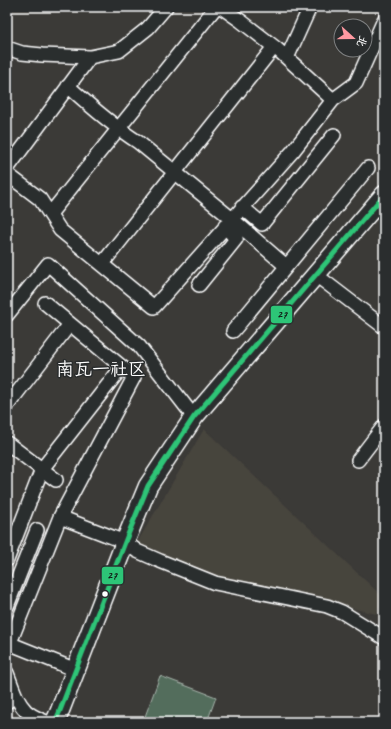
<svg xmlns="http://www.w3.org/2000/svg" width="391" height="729" font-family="Caveat,'LXGW WenKai TC',sans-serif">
	<rect width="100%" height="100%" fill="#3b3a37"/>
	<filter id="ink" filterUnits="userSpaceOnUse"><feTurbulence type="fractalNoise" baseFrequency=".025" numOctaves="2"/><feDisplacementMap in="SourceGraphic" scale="8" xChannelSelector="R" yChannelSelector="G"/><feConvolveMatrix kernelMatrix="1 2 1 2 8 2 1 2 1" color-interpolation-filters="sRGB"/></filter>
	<g filter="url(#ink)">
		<path fill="#47443d" d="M 204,429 L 384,598 L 384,601 L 376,614 L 259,586 L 223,584 L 135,546 Z"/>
		<path fill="#536d5c" stroke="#a9b6ae" d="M 160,676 L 216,697 L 207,722 L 143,722 Z"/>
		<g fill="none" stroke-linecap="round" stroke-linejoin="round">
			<defs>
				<path id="service" d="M 7,706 L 17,699"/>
				<path id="minor" d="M 221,7 L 241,21 L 277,49 L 333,100
					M 7,48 L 22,53 L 42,55 L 90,57 L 119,51 L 148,28 L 166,7
					M 287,58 L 310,7
					M 68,86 C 90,106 113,126 138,142 L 232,219 L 286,266
					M 7,169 L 90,57
					M 7,174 L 40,199 L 60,230 L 154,307 L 293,151 L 333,100 L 356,83 L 384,20
					M 242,207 L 262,224 L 334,135
					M 50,214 L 216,7
					M 102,264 L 274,47
					M 316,275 L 384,327
					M 199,285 L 236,239 L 225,226
					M 45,303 L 134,377 L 60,517 L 125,542 L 137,551 L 160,561 L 215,583 L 327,606 L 342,612 L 384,638
					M 7,315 L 48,264 L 139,346 L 194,417
					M 233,331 L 368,168
					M 7,406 L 70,324
					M 7,443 L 56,480
					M 358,460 L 384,426
					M 7,560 L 42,469 L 122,367
					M 7,606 L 37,530
					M 7,635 L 11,640 L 11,644 L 76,670
					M 11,640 L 60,517
					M 7,673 C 12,686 16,701 26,711 C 31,716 39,719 46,722"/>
				<path id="secondary" d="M 55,722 L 59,713 L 127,537 L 148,486 L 194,417 L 384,195"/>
			</defs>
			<use href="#service" stroke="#fff" stroke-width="9"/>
			<use href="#minor" stroke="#fff" stroke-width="16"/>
			<use href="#secondary" stroke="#fff" stroke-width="21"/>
			<use href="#service" stroke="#2a2d2e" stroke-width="6"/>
			<use href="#minor" stroke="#2a2d2e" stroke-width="13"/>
			<use href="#secondary" stroke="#2a2d2e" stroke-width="18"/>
			<defs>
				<path id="bus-1" d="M 55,722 L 59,713 L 127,537 L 148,486 L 194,417 L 384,195"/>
			</defs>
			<use href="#bus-1" stroke="#2a2d2e" stroke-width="8"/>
			<use href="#bus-1" stroke="#2dc577" stroke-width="5"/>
		</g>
	</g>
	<circle fill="#fff" stroke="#2a2d2e" stroke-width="1.5" cx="105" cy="594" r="3.5"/>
	<g text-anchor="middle" stroke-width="3" stroke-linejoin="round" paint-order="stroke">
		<g font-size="18" fill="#fff" stroke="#2a2d2e">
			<text x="101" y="375">南瓦一社区</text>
		</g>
	</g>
	<g stroke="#2a2d2e" stroke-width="1.5">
		<rect x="270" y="305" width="23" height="19" rx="4" fill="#2dc577"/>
		<rect x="101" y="566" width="23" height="19" rx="4" fill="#2dc577"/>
	</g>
	<g font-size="11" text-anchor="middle" font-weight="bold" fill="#111">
		<text x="282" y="318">27</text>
		<text x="112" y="579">27</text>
	</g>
	<rect width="391" height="729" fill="none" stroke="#2a2d2e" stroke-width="24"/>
	<rect x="12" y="12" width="367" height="705" fill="none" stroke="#fff" stroke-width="1.5" filter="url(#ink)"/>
	<g transform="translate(353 38) rotate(111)"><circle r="19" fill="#2a2d2e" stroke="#7f8182"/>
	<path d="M0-3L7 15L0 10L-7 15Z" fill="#ff9aa2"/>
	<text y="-6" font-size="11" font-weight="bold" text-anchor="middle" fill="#ffffff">北</text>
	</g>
</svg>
